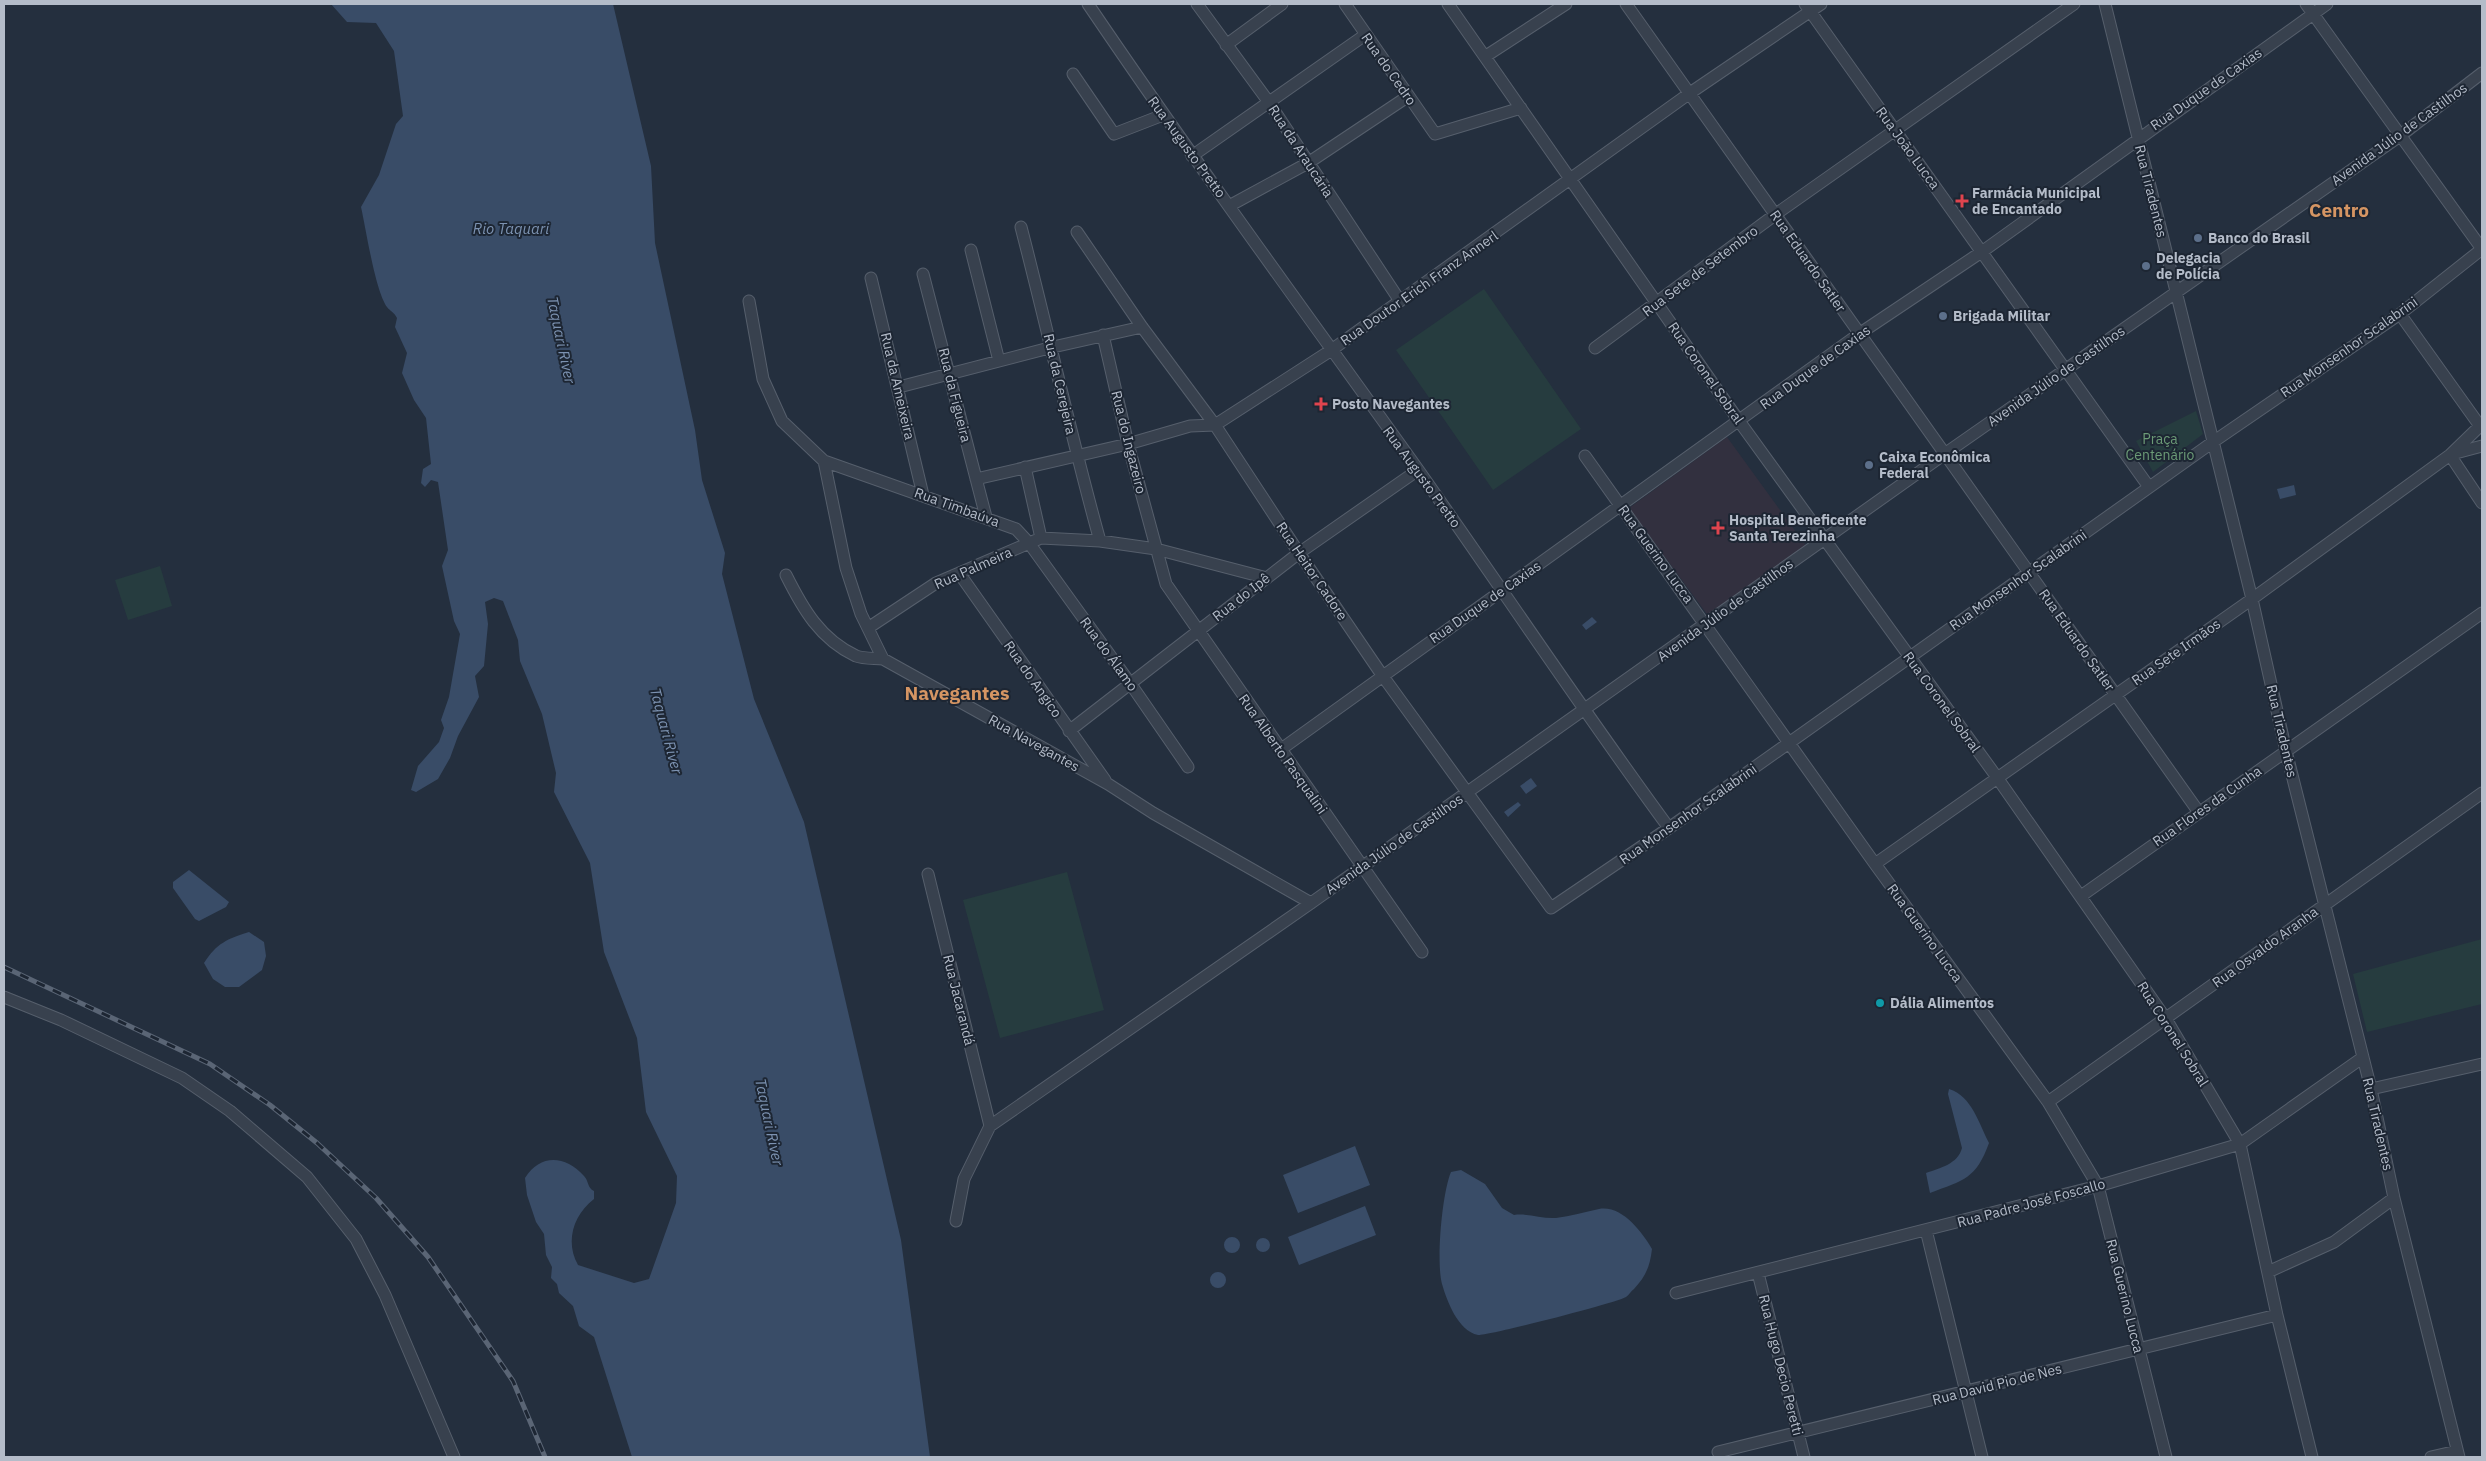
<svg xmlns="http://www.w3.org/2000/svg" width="2486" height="1461" font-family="'IBM Plex Sans',sans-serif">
	<rect width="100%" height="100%" fill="#242f3e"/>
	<path fill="#32303f" d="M 1727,437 L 1807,547 L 1709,617 L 1629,508 Z"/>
	<path fill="#263c3f" d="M 1484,289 L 1581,429 L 1493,490 L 1396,350 Z
		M 2196,411 L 2203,434 L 2153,472 L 2136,441 Z
		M 160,566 L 172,606 L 128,620 L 115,580 Z
		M 1067,872 L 1104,1010 L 1000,1038 L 963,900 Z
		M 2482,939 L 2482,1004 L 2367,1032 L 2353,974 Z"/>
	<path fill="#394c67" d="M 331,4 L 613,4 L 651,166 L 655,243 L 695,430 L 702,480 L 725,553 L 722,574 L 754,699 L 804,822 L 901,1240 L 930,1457 L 632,1457 L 594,1337 L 579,1326 L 573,1306 L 559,1293 L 557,1284 L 551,1278 L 552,1267 L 546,1255 L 544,1234 L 536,1222 L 527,1195 L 525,1178 C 540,1154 565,1155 584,1176 C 589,1181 587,1188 594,1191 L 594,1199 C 573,1215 565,1242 578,1265 L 634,1283 L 649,1279 L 676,1203 L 677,1176 L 646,1112 L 637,1038 L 604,952 L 590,863 L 554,792 L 556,773 L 542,714 L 520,661 L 518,640 L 503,601 L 494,598 L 485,602 L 488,624 L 484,666 L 475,676 L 479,697 L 458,736 L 450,758 L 438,779 L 416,792 L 411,790 L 418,766 L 439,742 L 444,728 L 441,720 L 449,697 L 460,634 L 454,621 L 442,566 L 448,550 L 438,482 L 431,480 L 425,487 L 421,483 L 423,469 L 431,464 L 426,418 L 414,400 L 402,373 L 407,353 L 395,327 L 397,318 C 394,312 390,311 387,307 C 375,290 366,229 361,207 L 379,175 L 396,124 L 403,116 L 394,51 L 376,23 L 347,22 Z
		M 2294,485 L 2296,495 L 2280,499 L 2277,489 Z
		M 1592,617 L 1597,622 L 1586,630 L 1582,625 Z
		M 1531,778 L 1537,786 L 1526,794 L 1520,786 Z
		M 1518,802 L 1521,805 L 1508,817 L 1504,812 Z
		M 189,870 L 229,902 L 226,907 L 199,921 L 195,919 L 173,888 L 173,882 Z
		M 249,932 L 264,942 L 266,956 L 262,970 L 239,987 L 225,987 L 213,979 L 204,963 C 217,943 227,939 249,932 Z
		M 1949,1089 C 1972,1096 1979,1124 1989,1143 C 1976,1179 1964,1180 1930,1193 L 1926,1173 C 1940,1168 1958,1164 1962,1148 L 1948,1094 Z
		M 1355,1146 L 1370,1185 L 1298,1213 L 1283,1175 Z
		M 1461,1170 L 1485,1184 L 1502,1208 L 1514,1215 C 1528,1213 1542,1219 1556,1218 C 1571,1216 1584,1212 1599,1209 C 1622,1205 1642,1232 1652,1249 C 1650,1266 1646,1276 1634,1289 C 1631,1291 1629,1295 1626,1297 C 1616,1303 1487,1336 1478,1335 C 1458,1331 1447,1301 1442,1284 C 1436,1262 1442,1193 1451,1172 Z
		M 1365,1206 L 1376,1235 L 1299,1265 L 1288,1237 Z
		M1224 1245a8 8 0 1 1 16 0a8 8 0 1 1-16 0Z
		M1256 1245a7 7 0 1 1 14 0a7 7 0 1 1-14 0Z
		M1210 1280a8 8 0 1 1 16 0a8 8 0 1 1-16 0Z"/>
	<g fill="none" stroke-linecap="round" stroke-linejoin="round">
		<defs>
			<path id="minor" d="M 1088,4 C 1195,162 1308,316 1419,471 C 1503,590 1583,711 1669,828
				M 1197,4 L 1268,101 L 1400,301
				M 1345,4 L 1435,134 L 1521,108
				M 1448,4 L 1739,421 L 1996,776 L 2166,1019 L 2240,1144 L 2277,1315 L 2312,1457
				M 1626,4 L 2198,811
				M 1805,4 L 2149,487
				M 2105,4 L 2252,599 L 2286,751 L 2371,1089 L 2394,1198 L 2459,1457
				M 1226,45 L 1282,4
				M 1486,56 L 1566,4
				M 1073,74 L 1114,134 L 1163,115
				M 1192,156 L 1365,35
				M 1229,206 L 1308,163 L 1407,97
				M 1021,227 C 1048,331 1071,437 1100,541
				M 1077,232 L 1142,327 L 1215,425 L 1299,553 L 1382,675 L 1551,908 L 1669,828 L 2213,442 L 2400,314 L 2482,249 L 2306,4
				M 971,250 L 999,361
				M 923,274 L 986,517
				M 871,278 L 923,495
				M 749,301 L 763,379 L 782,421 L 824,461 L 1016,529 L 1029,543 L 1130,683 L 1188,767
				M 2400,314 L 2480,426
				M 1103,335 L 1128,444 L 1166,584 L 1422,952
				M 1595,348 L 1776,214 L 2074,4
				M 899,387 L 1053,347 L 1142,327
				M 2452,454 L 2482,446
				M 2450,455 L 2482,503
				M 1585,456 L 1875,864 L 2048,1102 L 2098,1186 L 2166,1457
				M 824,461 L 846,568 L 861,614 L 883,659 L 1108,784 L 1153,813 L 1311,903
				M 1025,467 L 1041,538
				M 976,479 L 1128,444 L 1190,426 L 1215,425 L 1330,351 L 1690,93 L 1821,4
				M 959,573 L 1105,780
				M 786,575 C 803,609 820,639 856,656 C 864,659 875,658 883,659
				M 868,628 L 936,583 L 1041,538 L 1100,541 L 1156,549 L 1267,578
				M 1069,731 L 1299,553 L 1418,470
				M 1280,750 L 1859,334 L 1983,251 L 2327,4
				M 1875,864 L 2252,599 L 2450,455 L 2480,426 L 2482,427
				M 928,874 L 990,1126
				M 2081,896 L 2482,613
				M 4,997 L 61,1020 L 182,1078 L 230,1111 L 307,1177 L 356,1239 L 385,1295 L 454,1457
				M 2371,1089 L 2482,1064
				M 2048,1102 L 2482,793
				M 956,1221 L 964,1179 L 990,1126 L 1311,903 L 1946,453 L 2400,136 L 2482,73
				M 1926,1230 L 1982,1457
				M 2268,1272 L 2334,1242 L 2394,1198
				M 1758,1273 L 1804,1457
				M 1676,1293 L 2098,1186 L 2240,1144 L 2362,1058
				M 1718,1452 L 2277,1315
				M 2431,1457 L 2457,1451"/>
		</defs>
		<use href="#minor" stroke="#565f6c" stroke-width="13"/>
		<use href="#minor" stroke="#38414e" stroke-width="11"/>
		<defs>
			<path id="rail" d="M 4,967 L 210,1064 L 270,1105 L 317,1143 L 376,1198 L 428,1257 L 513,1381 L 545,1457"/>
		</defs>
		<use href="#rail" stroke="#5a6575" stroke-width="5"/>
		<use href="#rail" stroke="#1d2633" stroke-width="3" stroke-dasharray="9" stroke-linecap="butt"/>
	</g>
	<g fill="#e0444e" stroke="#1d2633" stroke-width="2">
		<path d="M1959.5 193.5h5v5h5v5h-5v5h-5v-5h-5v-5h5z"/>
		<path d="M1318.5 396.5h5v5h5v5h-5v5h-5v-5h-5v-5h5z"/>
		<path d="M1715.5 520.5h5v5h5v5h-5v5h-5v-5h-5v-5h5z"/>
	</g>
	<g fill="#5c6f8a" stroke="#1d2633" stroke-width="2">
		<circle cx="2198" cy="238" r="5"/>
		<circle cx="2146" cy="266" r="5"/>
		<circle cx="1943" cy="316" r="5"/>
		<circle cx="1869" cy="465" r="5"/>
	</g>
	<circle fill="#0f9aa8" stroke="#1d2633" stroke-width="2" cx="1880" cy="1003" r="5"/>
	<g text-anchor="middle" stroke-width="4" stroke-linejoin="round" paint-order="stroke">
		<g font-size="14" fill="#b4bcc9" stroke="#1d2633">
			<text transform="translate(1389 69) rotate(55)" y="5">Rua do Cedro</text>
			<text transform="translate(2206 89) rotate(-35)" y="5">Rua Duque de Caxias</text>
			<text transform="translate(2399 134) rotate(-36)" y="5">Avenida Júlio de Castilhos</text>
			<text transform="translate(1187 147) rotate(54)" y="5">Rua Augusto Pretto</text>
			<text transform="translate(1908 148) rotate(54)" y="5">Rua João Lucca</text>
			<text transform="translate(1301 151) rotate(57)" y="5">Rua da Araucária</text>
			<text transform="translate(2151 191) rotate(76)" y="5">Rua Tiradentes</text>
			<text transform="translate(1808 261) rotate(55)" y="5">Rua Eduardo Satler</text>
			<text transform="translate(1700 271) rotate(-37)" y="5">Rua Sete de Setembro</text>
			<text transform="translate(1419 288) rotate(-35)" y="5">Rua Doutor Erich Franz Annerl</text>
			<text transform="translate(2349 347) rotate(-35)" y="5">Rua Monsenhor Scalabrini</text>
			<text transform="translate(1815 367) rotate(-36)" y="5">Rua Duque de Caxias</text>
			<text transform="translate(1706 373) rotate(55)" y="5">Rua Coronel Sobral</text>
			<text transform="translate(2056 376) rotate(-35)" y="5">Avenida Júlio de Castilhos</text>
			<text transform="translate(1060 384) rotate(77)" y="5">Rua da Cerejeira</text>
			<text transform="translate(898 386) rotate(77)" y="5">Rua da Ameixeira</text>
			<text transform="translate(955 395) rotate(76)" y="5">Rua da Figueira</text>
			<text transform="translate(1129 442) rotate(76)" y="5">Rua do Ingazeiro</text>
			<text transform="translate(1422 477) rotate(54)" y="5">Rua Augusto Pretto</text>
			<text transform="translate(957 507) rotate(20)" y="5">Rua Timbaúva</text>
			<text transform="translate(1656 554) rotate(54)" y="5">Rua Guerino Lucca</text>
			<text transform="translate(973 568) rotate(-24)" y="5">Rua Palmeira</text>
			<text transform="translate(1312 571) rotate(56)" y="5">Rua Heitor Cadore</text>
			<text transform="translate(2018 580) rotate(-35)" y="5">Rua Monsenhor Scalabrini</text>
			<text transform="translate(1241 597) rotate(-38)" y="5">Rua do Ipê</text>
			<text transform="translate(1485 602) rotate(-35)" y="5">Rua Duque de Caxias</text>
			<text transform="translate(1725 610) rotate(-36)" y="5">Avenida Júlio de Castilhos</text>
			<text transform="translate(2077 640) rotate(55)" y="5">Rua Eduardo Satler</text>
			<text transform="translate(2176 652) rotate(-35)" y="5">Rua Sete Irmãos</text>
			<text transform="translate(1109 654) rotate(54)" y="5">Rua do Álamo</text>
			<text transform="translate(1033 679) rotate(55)" y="5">Rua do Angico</text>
			<text transform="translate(1942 702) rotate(54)" y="5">Rua Coronel Sobral</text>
			<text transform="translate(2282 731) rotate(77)" y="5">Rua Tiradentes</text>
			<text transform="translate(1034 743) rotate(29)" y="5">Rua Navegantes</text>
			<text transform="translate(1283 754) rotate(55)" y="5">Rua Alberto Pasqualini</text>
			<text transform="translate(2207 806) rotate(-35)" y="5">Rua Flores da Cunha</text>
			<text transform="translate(1688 814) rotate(-35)" y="5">Rua Monsenhor Scalabrini</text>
			<text transform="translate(1394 844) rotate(-35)" y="5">Avenida Júlio de Castilhos</text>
			<text transform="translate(1925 933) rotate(54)" y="5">Rua Guerino Lucca</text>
			<text transform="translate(2265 947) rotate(-36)" y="5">Rua Osvaldo Aranha</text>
			<text transform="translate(959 1000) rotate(76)" y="5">Rua Jacarandá</text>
			<text transform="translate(2173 1034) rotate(58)" y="5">Rua Coronel Sobral</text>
			<text transform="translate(2378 1124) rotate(77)" y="5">Rua Tiradentes</text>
			<text transform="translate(2031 1203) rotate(-15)" y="5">Rua Padre José Foscallo</text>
			<text transform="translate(2125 1296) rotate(76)" y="5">Rua Guerino Lucca</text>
			<text transform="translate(1781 1365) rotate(76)" y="5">Rua Hugo Decio Peretti</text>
			<text transform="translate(1997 1384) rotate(-14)" y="5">Rua David Pio de Nes</text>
		</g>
		<g font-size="14" font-weight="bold" fill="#b4bcc9" stroke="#1d2633" text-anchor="start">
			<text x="1972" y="198">Farmácia Municipal<tspan x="1972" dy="16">de Encantado</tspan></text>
			<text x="2208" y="243">Banco do Brasil</text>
			<text x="2156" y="263">Delegacia<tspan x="2156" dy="16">de Polícia</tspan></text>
			<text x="1953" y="321">Brigada Militar</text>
			<text x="1332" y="409">Posto Navegantes</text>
			<text x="1879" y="462">Caixa Econômica<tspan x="1879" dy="16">Federal</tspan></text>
			<text x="1729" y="525">Hospital Beneficente<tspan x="1729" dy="16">Santa Terezinha</tspan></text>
			<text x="1890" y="1008">Dália Alimentos</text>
		</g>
		<g font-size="14" fill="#6b9a76" stroke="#1d2633">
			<text x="2160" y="444">Praça<tspan x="2160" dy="16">Centenário</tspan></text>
		</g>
		<g font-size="15" font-style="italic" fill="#7c92b1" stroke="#1d2633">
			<text x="511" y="234">Rio Taquari</text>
			<text transform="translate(561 340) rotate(78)" y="5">Taquari River</text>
			<text transform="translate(666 731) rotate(75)" y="5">Taquari River</text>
			<text transform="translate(769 1122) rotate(78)" y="5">Taquari River</text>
		</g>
		<g font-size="19" font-weight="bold" fill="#d59563" stroke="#1d2633">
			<text x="2339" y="217">Centro</text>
			<text x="957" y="700">Navegantes</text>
		</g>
	</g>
	<rect width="2486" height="1461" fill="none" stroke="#b4bcc9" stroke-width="10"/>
</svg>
